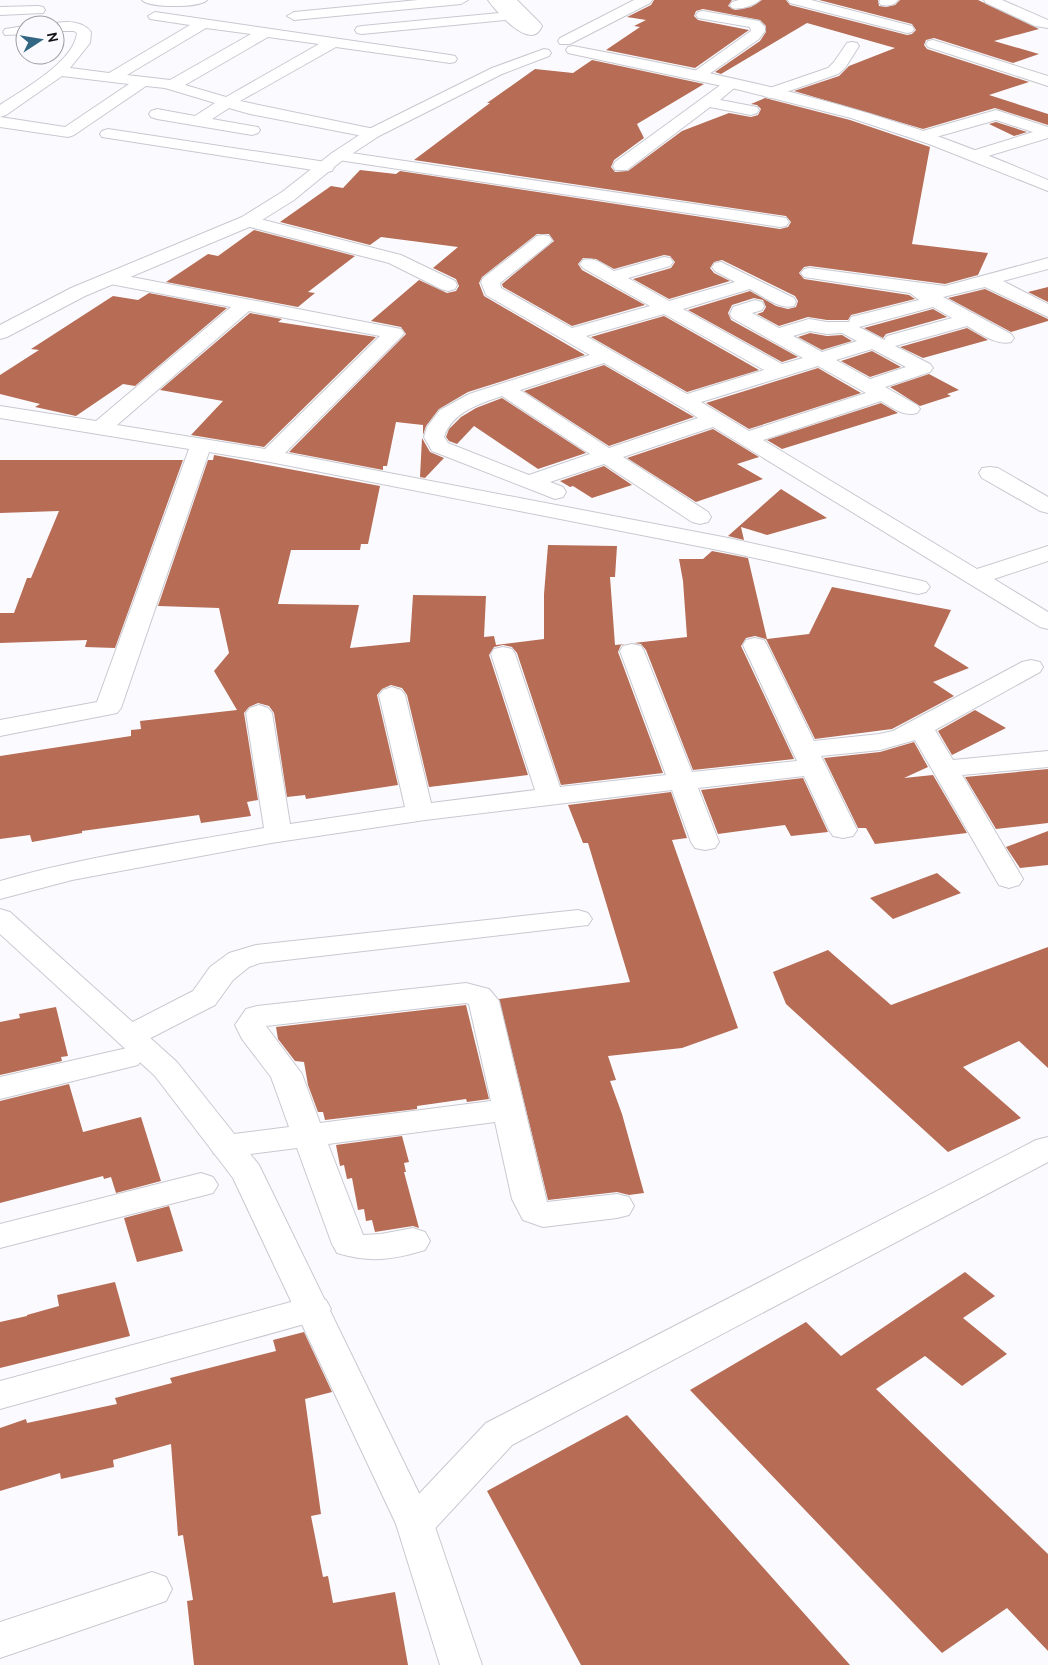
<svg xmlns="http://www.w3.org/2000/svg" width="1048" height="1665" font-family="Cabin,sans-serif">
	<rect width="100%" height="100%" fill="#fbfbff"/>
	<path fill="#b66c55" d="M 654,0 L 732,0 L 728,6 L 735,10 L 751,7 L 762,0 L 786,0 L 790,5 L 907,35 L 912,34 L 916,30 L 912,24 L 819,0 L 878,0 L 879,6 L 886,7 L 895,5 L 900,0 L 978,0 L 1039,29 L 994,41 L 1039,54 L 1013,63 L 934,38 L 926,40 L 924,45 L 927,49 L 1029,82 L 989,95 L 1048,114 L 1048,125 L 995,108 L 923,129 L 794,91 L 839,76 L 849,66 L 895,48 L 807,23 L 721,74 L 715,72 L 760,41 L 766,32 L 766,26 L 760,20 L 703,9 L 696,11 L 694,16 L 698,20 L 749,30 L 695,68 L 606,50 L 640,27 L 634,26 L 646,20 L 627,17 L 651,5 Z
		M 592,60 L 704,84 L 637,124 L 644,138 L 614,160 L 611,167 L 615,172 L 628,171 L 682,131 L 729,113 L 751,117 L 758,115 L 761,109 L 757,105 L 751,104 L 765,98 L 850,120 L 930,147 L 912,244 L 988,253 L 978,275 L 945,284 L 810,266 L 804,267 L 799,273 L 804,279 L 909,295 L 915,299 L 851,315 L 848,320 L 827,320 L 808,317 L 779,326 L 757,314 L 763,312 L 766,307 L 763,300 L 754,298 L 732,305 L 728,313 L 731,320 L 798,357 L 782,362 L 688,310 L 750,291 L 776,306 L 788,309 L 796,307 L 798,301 L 795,296 L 722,260 L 714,262 L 710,268 L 714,273 L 730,281 L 669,299 L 633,279 L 671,268 L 675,262 L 670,256 L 664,255 L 614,269 L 596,259 L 583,258 L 578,264 L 582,270 L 645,305 L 572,326 L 503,287 L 502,284 L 554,241 L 549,234 L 537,234 L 482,277 L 479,283 L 484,296 L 585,355 L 468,392 L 439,409 L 426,426 L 423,435 L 423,425 L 396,422 L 387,466 L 383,466 L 383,470 L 289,452 L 406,334 L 401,327 L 371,321 L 419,280 L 447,293 L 456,291 L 459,286 L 456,279 L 433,268 L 458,247 L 381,237 L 370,245 L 280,222 L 331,186 L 343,188 L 360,170 L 396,174 L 400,171 L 780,229 L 788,227 L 791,222 L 786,216 L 414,160 L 490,103 L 487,103 L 535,69 L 573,73 Z
		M 996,122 L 1027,132 L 1014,136 L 989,124 Z
		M 254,230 L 355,256 L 308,292 L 315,293 L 298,307 L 166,282 L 208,254 L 218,256 Z
		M 1048,287 L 1048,302 L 1028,292 Z
		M 985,289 L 1048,319 L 1048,321 L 1011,332 L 948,298 Z
		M 149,293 L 227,308 L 135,386 L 123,384 L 76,416 L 35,407 L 40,404 L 0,394 L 0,375 L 39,350 L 31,349 L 113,296 L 138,300 Z
		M 933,309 L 947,317 L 886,334 L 883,338 L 864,328 Z
		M 250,313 L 282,319 L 278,322 L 376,337 L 264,447 L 191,435 L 223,401 L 160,390 Z
		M 664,316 L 759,370 L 687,392 L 591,337 Z
		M 967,328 L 988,340 L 923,358 L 900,347 Z
		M 810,333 L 827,336 L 842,335 L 852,341 L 822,350 L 798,337 Z
		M 872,351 L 901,367 L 870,377 L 841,361 Z
		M 604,365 L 687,413 L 694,417 L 609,446 L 524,391 Z
		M 818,368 L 861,393 L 749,429 L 706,403 Z
		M 929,374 L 959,390 L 947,394 L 951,396 L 920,406 L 890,387 Z
		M 502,398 L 586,453 L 538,469 L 474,426 L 457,444 L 449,441 L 446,437 L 449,429 L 461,417 L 476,408 Z
		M 881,403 L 898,413 L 782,449 L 767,440 Z
		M 713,429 L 759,457 L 737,464 L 763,479 L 696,502 L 627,458 Z
		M 422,438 L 430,452 L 444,458 L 425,478 L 420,477 Z
		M 214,455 L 380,486 L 368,544 L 361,544 L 360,550 L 291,550 L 278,604 L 359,605 L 350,648 L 410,642 L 413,595 L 486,596 L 484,637 L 494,636 L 496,645 L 544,639 L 544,594 L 548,545 L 617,546 L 615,577 L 610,577 L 615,645 L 625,644 L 621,645 L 618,652 L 663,773 L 561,785 L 517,653 L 512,647 L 503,645 L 494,647 L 489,655 L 528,775 L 429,787 L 407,695 L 402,688 L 391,685 L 382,689 L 377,695 L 398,785 L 306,799 L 305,795 L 287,797 L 274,713 L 269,706 L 258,703 L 249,707 L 244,713 L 258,800 L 247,802 L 251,816 L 201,823 L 199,815 L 82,831 L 82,833 L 32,842 L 30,835 L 0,839 L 0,756 L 131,736 L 131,730 L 141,729 L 140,721 L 237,710 L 214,671 L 229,653 L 219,608 L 158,606 L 208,460 L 213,460 Z
		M 0,460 L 183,460 L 115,648 L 85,647 L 87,640 L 0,643 L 0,613 L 14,613 L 27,578 L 31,578 L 59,511 L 0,513 Z
		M 604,466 L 632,485 L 592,498 L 573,486 L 570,487 L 560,481 Z
		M 781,489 L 827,518 L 767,535 L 741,527 L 744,540 L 728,536 Z
		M 712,551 L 748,558 L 767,639 L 809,634 L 832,587 L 951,610 L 934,646 L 969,668 L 933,682 L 954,696 L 892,729 L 815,739 L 766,639 L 755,636 L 746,638 L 741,646 L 794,759 L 693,770 L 646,650 L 641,644 L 634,643 L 687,637 L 683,581 L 679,559 L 703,559 Z
		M 975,710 L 1006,728 L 952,755 L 938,731 Z
		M 914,742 L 928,767 L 904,778 L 933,775 L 967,833 L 875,844 L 866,828 L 858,828 L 824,758 L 880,752 Z
		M 1048,769 L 1048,823 L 996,829 L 965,777 Z
		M 803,778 L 828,832 L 791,836 L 785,825 L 718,834 L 701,790 Z
		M 671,792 L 687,838 L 672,840 L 738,1028 L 682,1048 L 608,1056 L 616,1080 L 610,1081 L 622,1114 L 644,1193 L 629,1195 L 617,1192 L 548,1200 L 499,999 L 630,982 L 588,843 L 583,843 L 568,805 Z
		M 1048,831 L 1048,865 L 1020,868 L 1006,847 Z
		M 937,873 L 961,893 L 893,919 L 870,898 Z
		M 1048,947 L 1048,1068 L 1019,1041 L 963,1067 L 1021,1118 L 948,1152 L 786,1004 L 773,972 L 828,950 L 891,1005 Z
		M 466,1005 L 489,1099 L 467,1102 L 466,1099 L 417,1106 L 417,1109 L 325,1120 L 323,1112 L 318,1112 L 308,1085 L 304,1062 L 295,1061 L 278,1039 L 276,1027 Z
		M 56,1007 L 68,1056 L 61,1057 L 62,1061 L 0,1075 L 0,1022 L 20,1018 L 19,1014 Z
		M 69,1084 L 83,1132 L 141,1117 L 161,1181 L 116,1193 L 111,1177 L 104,1179 L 103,1176 L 0,1203 L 0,1101 Z
		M 402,1136 L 409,1162 L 404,1163 L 406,1172 L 404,1172 L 419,1228 L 413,1226 L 375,1232 L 372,1220 L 366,1221 L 364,1209 L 358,1210 L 352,1178 L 347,1179 L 344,1165 L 340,1166 L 336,1145 Z
		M 169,1206 L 183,1251 L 137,1262 L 124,1218 Z
		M 965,1272 L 995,1296 L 963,1318 L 1007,1354 L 962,1386 L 925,1356 L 876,1389 L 1048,1554 L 1048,1651 L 1007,1608 L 942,1653 L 690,1390 L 806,1322 L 841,1356 Z
		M 115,1282 L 130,1336 L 0,1368 L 0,1322 L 27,1316 L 27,1315 L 59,1306 L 57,1295 Z
		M 304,1332 L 332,1392 L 305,1399 L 321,1514 L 311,1516 L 323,1577 L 328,1576 L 333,1603 L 395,1592 L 408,1665 L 194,1665 L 187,1601 L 193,1600 L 183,1535 L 178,1536 L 171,1444 L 113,1460 L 114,1467 L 61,1479 L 60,1473 L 0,1491 L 0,1428 L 26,1419 L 27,1423 L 117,1404 L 115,1398 L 172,1383 L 170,1378 L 276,1351 L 273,1340 Z
		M 627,1415 L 850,1665 L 581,1665 L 487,1491 Z"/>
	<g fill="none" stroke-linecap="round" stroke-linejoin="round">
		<defs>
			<path id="street" d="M 142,0 L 207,0 C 200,8 149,8 142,0 Z
				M 418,0 L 468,0 L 461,4 L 294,20 L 287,16 L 294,12 Z
				M 739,0 L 760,0 C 754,6 740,10 732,8 L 730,5 L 732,2 Z
				M 788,0 L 811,0 L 912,26 L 914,29 L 912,32 L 907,33 L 790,3 Z
				M 880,0 L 898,0 C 894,6 887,6 881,5 L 879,2 Z
				M 984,0 L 1002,0 L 1048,20 L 1048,28 L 1035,26 L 986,3 Z
				M 38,6 L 43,7 L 45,10 L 43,13 L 0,15 L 0,7 Z
				M 703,11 L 759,21 L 765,27 L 765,31 L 759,39 L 702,79 L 692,79 L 689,76 L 692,73 L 751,31 L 750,27 L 698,18 L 696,15 L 698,12 Z
				M 155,12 L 450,55 L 455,56 L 457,59 L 455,62 L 450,63 L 336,47 L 240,101 L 379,130 L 381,133 L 379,136 L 373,138 L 250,114 L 229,108 L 212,119 L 258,127 L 260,130 L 258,133 L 252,135 L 157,119 L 151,117 L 149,114 L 151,111 L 157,109 L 195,116 L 215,103 L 165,88 L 146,86 L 74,135 L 68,137 L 0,127 L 0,117 L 65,127 L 129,84 L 62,76 L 6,115 L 0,117 L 0,105 C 22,90 74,62 77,33 L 74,31 L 55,31 L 55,25 L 50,24 C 64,21 82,20 91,32 L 90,43 L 70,68 L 109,73 L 190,25 L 150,19 L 148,16 ZM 206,28 L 251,34 L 170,80 L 127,75 ZM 268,37 L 319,44 L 226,97 L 185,85 Z
				M 511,12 L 516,13 L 518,16 L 516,19 L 362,34 L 357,33 L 355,30 L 357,27 L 362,26 Z
				M 25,26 L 25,34 L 5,35 L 3,32 L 5,29 Z
				M 933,40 L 1048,76 L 1048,86 L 928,47 L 926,44 L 928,41 Z
				M 852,42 L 857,43 L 859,46 L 845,68 L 838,74 L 769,98 L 764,96 L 761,93 L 764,90 L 828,68 L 834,62 L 847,43 Z
				M 731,79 L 736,81 L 739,84 L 720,100 L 757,107 L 759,110 L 757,113 L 751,115 L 710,107 L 627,170 L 615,170 L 613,166 L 615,162 L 726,81 Z
				M 996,110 L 1048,127 L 1048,138 L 975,160 L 969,158 L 967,155 L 969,152 L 1033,132 L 996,120 L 922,141 L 916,139 L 914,136 L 916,133 Z
				M 108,129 L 326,162 L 332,163 L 334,167 L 332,171 L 326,172 L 102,137 L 100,134 L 102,131 Z
				M 338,151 L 780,217 L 786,218 L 789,222 L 786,226 L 780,227 L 332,159 L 330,156 L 332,153 Z
				M 248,216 L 401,255 L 455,281 L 457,285 L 455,289 L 448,291 L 441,289 L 389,263 L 242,225 L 239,221 L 242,217 Z
				M 543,235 L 549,236 L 552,240 L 549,244 L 500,283 L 501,288 L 572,328 L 650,306 L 583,268 L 580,264 L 583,260 C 595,257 604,265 614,271 L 664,257 L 670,258 L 673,262 L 670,266 L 628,278 L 669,301 L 735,282 L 715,271 L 712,267 L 715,263 L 721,262 L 794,298 L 796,302 L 794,306 C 779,310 763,296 750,289 L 683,309 L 782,364 L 803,358 L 732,318 L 730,314 L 733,307 L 755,300 L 762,302 L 764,306 L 762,310 L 752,313 L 779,328 L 809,319 L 827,322 L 849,322 L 851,317 L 919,300 L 910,293 L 804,277 L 801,273 L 804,269 L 810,268 L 945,286 L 1048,258 L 1048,269 L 1003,281 L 1048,304 L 1048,317 L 985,287 L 943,297 L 1011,334 L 1014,338 L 1011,342 C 996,346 980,333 967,326 L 895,346 L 930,364 L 933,368 L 930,372 L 885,387 L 917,405 L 920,409 L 917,413 C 904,417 893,408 881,401 L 763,440 L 977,569 L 1048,546 L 1048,561 L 994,579 L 1048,612 L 1048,629 L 1040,627 L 713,427 L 623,457 L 708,512 L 711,517 L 708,522 L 700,524 L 692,522 L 604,464 L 550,482 L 563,487 L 566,492 L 563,497 L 555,499 L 432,451 L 424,437 L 427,427 L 440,410 L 469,394 L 590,355 L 486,295 L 481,282 L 483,278 L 537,236 ZM 933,307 L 952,318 L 887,336 L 884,340 L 859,327 ZM 664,314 L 764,370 L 687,394 L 586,336 ZM 810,331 L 827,334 L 842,333 L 857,341 L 822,352 L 793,336 ZM 872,349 L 906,367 L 870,379 L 836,360 ZM 604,363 L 688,411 L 698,418 L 609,448 L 520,390 ZM 818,366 L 866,393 L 749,431 L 701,402 ZM 502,396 L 590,454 L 529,475 L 448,443 L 444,437 C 452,412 479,404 502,396 Z
				M 111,273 L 401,329 L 404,333 L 401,337 L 285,453 L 728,538 L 918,580 L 926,582 L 930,587 L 926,592 L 918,594 L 728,552 L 270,462 L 209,452 L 121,708 L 117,713 L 0,736 L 0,720 L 97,702 L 189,449 L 0,418 L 0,406 L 96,421 L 231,307 L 105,283 L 102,279 L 105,275 ZM 249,311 L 380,336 L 265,449 L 117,425 Z
				M 990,467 L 998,468 L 1048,497 L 1048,513 L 1040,511 L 982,478 L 979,473 L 982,468 Z
				M 755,638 L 764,640 L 767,645 L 814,741 L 879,734 L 893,731 L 1022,662 L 1031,660 L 1040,662 L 1043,667 L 1040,672 L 935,730 L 953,760 L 1048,751 L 1048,767 L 962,775 L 1023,879 L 1019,885 L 1009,888 L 999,885 L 915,740 L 880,750 L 821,756 L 857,830 L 853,836 L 843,838 L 833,836 L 829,830 L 804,776 L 698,788 L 719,842 L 715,848 L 705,850 L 695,848 L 691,842 L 672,790 L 425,820 L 271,843 L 72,880 L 0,899 L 0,881 C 86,856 176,844 264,828 L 246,713 L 250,708 L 259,705 L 268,708 L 272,713 L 290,824 L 405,807 L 379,695 L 383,690 L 392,687 L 401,690 L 405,695 L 431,803 L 535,790 L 491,654 L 494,649 L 503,647 L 512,649 L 515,654 L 560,787 L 666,775 L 620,651 L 623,646 L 632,644 L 641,646 L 644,651 L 692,772 L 797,761 L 743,645 L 746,640 Z
				M 578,910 L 588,913 L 592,919 L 588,925 L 260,963 L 249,967 L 233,980 L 215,1005 L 141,1043 L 130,1046 L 119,1043 L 115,1036 L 119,1029 L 193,991 L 210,967 L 229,953 L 256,945 Z
				M 466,983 L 489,989 L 499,1001 L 547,1202 L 617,1194 L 629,1197 L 634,1206 L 629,1215 L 617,1218 L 543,1227 L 523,1220 L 512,1199 L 495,1122 L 328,1144 L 363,1235 L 381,1234 L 413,1228 L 425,1232 L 430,1241 L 425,1250 C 392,1260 371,1263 337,1253 L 332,1244 L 297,1148 L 226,1157 L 214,1154 L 210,1146 L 214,1138 L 226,1135 L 289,1127 L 271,1077 L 242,1039 L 235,1025 L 246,1009 L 257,1006 ZM 466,1003 L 469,1004 L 491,1101 L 320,1123 L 302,1074 L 266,1026 Z
				M 127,1048 L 138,1051 L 143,1058 L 138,1065 L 0,1099 L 0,1077 Z
				M 1048,1137 L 1048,1162 L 512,1445 L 429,1535 L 415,1540 L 401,1535 L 396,1524 L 401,1513 L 486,1423 L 1036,1140 Z
				M 201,1173 L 213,1177 L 218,1185 L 213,1193 L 0,1248 L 0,1224 Z
				M 313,1296 L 326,1300 L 331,1309 L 326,1318 L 0,1409 L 0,1381 Z
				M 152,1572 L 166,1577 L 172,1589 L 166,1601 L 0,1658 L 0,1622 Z"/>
			<path id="secondary" d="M 488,0 L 517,0 L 540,23 L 542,26 C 531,53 496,11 488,0 Z
				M 634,0 L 652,0 L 650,3 L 570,44 L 560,44 L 558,41 L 560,38 Z
				M 573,46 C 684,67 795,89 902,124 C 952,140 1000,160 1048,180 L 1048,191 L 929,144 L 851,118 L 736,89 L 568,53 L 566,50 L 568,47 Z
				M 544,49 L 549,50 L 551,53 L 549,56 L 502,74 L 379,136 L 344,159 L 294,200 L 254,225 L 85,296 L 7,337 L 0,339 L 0,325 L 71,288 L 242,217 L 282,192 L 332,153 L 367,130 L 492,68 Z
				M 0,909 L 10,912 L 177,1062 L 259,1165 L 434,1524 L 482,1665 L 440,1665 L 396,1524 L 233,1178 L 155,1076 L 0,934 Z"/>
		</defs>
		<use href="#street" stroke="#c8c8d1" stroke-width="2"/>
		<use href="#secondary" stroke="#c8c8d1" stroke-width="2"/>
		<use href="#street" fill="#fff" fill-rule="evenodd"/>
		<use href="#secondary" fill="#fff" fill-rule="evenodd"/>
	</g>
	<g transform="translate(40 40) rotate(78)"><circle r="24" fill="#fbfbff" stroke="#9e9ea2"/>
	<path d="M0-4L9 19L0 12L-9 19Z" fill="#326682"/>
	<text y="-8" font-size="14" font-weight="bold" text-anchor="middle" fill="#131316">N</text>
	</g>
</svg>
